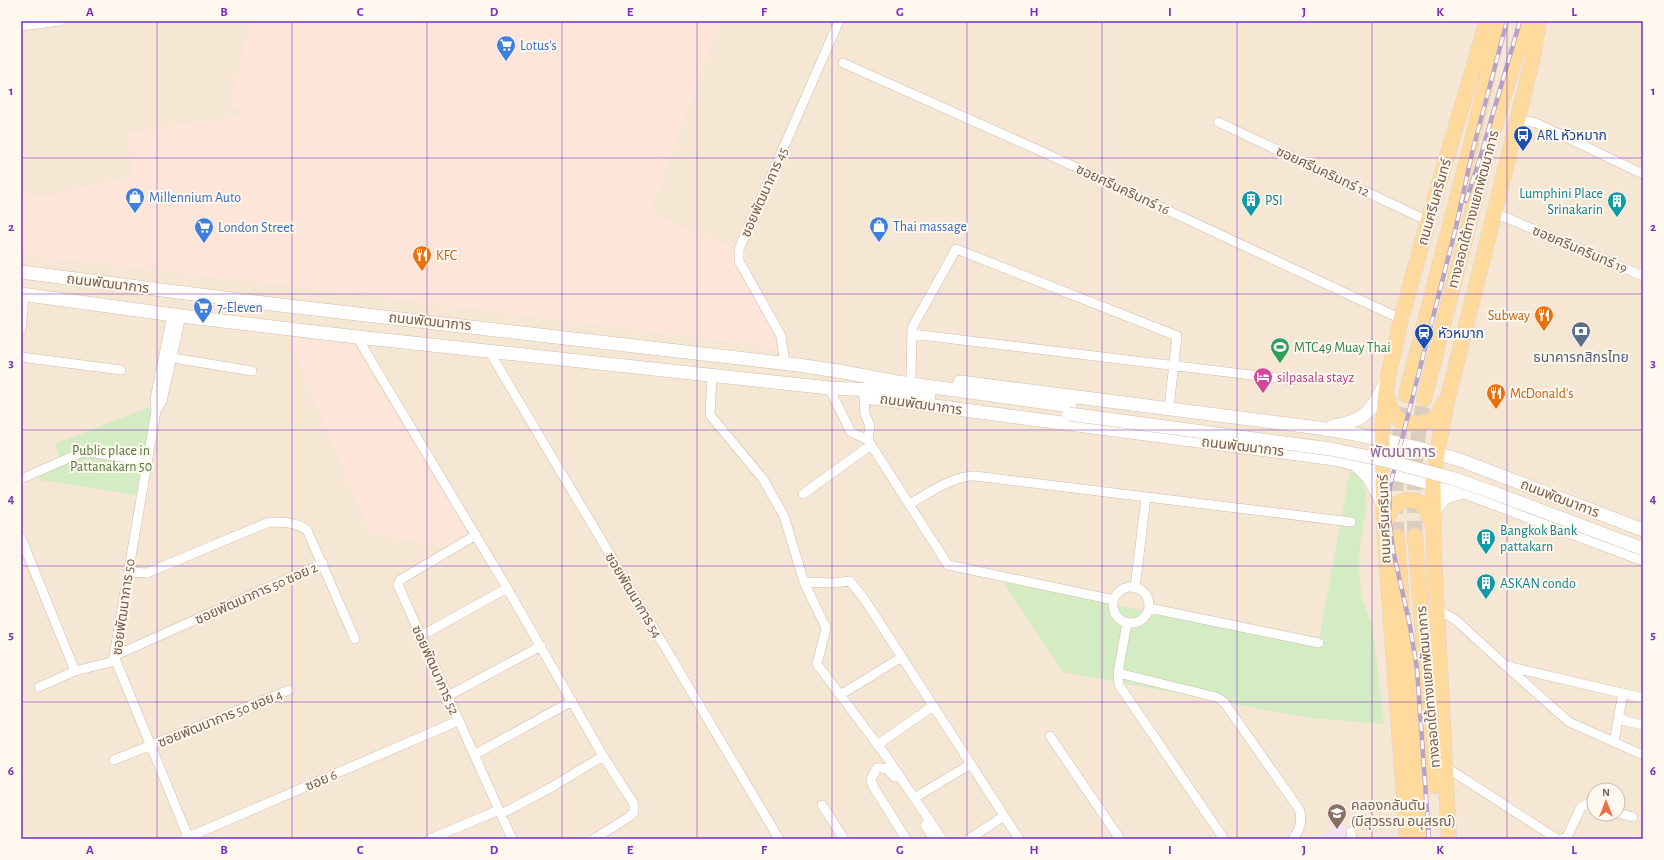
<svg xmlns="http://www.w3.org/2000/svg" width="1664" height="860" font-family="'Alegreya Sans','Noto Sans Thai',sans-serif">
	<rect width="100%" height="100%" fill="#fdf5e6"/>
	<path fill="#f6e6d4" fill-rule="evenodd" d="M 21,21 L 1643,21 L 1643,839 L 21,839 ZM 1594,790 L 1618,790 L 1618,814 L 1594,814 Z"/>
	<path fill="#fee5da" d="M 250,21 L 720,21 L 650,212 L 733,249 L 779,348 L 268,283 L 21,255 L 21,198 L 50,195 L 133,176 L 126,133 L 240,116 L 240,108 L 231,106 Z
		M 288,337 L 354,346 L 468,533 L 444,548 L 370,532 Z"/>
	<path fill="#f2e3fa" d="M 1344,822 L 1346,839 L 1314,839 Z"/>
	<path fill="#d4ecc3" d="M 149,407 L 152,416 L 138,495 L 40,480 L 38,471 L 60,461 L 55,444 Z
		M 1350,470 L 1359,472 L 1366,492 L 1366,509 L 1360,543 L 1359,566 L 1361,596 L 1373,628 L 1384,724 L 1310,718 L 1063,672 L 1003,582 L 1318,646 Z"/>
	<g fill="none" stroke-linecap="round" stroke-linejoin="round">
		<path stroke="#dccebf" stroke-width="15" stroke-dasharray="15 8" stroke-linecap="butt" d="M 1415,536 C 1413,489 1415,445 1424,399
			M 1397,537 C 1394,486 1396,446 1406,395"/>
		<defs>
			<path id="street" d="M 21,26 L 60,21
				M 843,63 L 1045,153 L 1401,319
				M 1517,119 L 1536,123 L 1643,174
				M 1218,122 L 1428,221
				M 1495,213 L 1643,276
				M 172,315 L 155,399 L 156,411 L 114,656 L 189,839
				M 21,330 L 24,295
				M 912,334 L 1293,380
				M 357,337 L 507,588 L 603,756 L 634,804 L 634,812 L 629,817 L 594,839
				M 489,351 L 779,839
				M 21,357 L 121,370
				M 173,358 L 252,371
				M 785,364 L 781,336 L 739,261 L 739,249 L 839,21
				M 712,375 L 710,415 L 763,479 L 784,516 L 804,582 L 833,583 L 850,581 L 865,600 L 1019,839
				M 911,376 L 912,328 L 956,249 L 1177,336 L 1169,408
				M 829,388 L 851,432 L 868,440 L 948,565 L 1114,600
				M 864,396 L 865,414 L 870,426 L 868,440
				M 156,411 L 162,401 L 181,316
				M 21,479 L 80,453 L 89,452 L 147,461
				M 803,494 L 871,445
				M 909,504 C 928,494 954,475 975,476 L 1351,522
				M 476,535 L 400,580 L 398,585 L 512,839
				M 21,538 L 75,671
				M 128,572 L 147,573 L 269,522 C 283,522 296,522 307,530 L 355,639
				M 804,582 L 826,628 L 817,664 L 886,756 L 942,839
				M1113 605a18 18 0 1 1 36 0a18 18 0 1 1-36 0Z
				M 1135,588 L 1146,497
				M 1149,608 L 1319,643
				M 1436,608 L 1457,621 L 1506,666 L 1643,698
				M 1127,623 L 1118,673 L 1119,685 L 1224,839
				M 421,636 L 507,588
				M 114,656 L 323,563
				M 1507,667 L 1569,722 L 1643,755
				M 1118,673 L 1216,697 L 1224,702 L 1299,809 C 1303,820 1300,830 1293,839
				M 39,687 L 75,671 L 115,661
				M 840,695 L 902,657
				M 448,696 L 541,646
				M 1618,719 L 1643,725
				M 1050,736 L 1120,839
				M 1614,742 L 1623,693
				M 877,745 L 933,706
				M 474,755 L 572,701
				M 114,760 L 289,690
				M 1444,766 L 1557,839
				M 894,777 C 889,770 886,767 877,768 L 871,779 L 873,786 L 906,839
				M 914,798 L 971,764
				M 822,805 L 844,839
				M 1618,813 L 1633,817
				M 501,814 L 552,787 L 603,756
				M 925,825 L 934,839
				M 1351,832 L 1352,839
				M 184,839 L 458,721
				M 430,839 L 499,810
				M 969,839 L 1004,816
				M 1562,839 L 1567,837 L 1581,807 L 1588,804 L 1594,806"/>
			<path id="secondary" d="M 21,272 L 280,305 L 798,365 L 838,371 L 897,382 L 1070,406
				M 21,294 L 181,316 L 357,337 L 829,388 L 875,390 L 929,396
				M 960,382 L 1319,428 C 1367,435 1414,446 1460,460 L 1643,530
				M 866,397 L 1335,459 L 1465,492 L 1643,559
				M 1333,426 C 1364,422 1373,410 1385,383
				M 1354,463 L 1369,478 L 1382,502
				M 1433,517 C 1440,498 1446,495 1465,492"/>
			<path id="primary" d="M 1406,395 L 1473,137 L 1493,52 L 1498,21
				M 1387,396 C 1391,416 1400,427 1421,423 C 1426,422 1432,420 1436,417 C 1439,414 1442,407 1444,403
				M 1424,399 L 1490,142 L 1516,55 L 1530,21
				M 1384,525 C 1387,519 1390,512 1393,508 C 1402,497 1419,497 1426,510 C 1428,514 1429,518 1431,522
				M 1415,536 L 1435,786
				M 1397,537 L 1419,839
				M 1407,839 L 1384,526 L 1382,439 L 1385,399 L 1388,377 L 1401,319 L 1428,221 L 1487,21
				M 1449,839 L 1434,554 L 1433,483 L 1437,453 L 1448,397 L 1500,191 L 1532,61 L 1539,21"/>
		</defs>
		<use href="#street" stroke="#d0bcab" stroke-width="10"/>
		<use href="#secondary" stroke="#d6beab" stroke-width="14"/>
		<use href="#primary" stroke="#dcd4d0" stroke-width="16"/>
		<use href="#street" stroke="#fff" stroke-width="9"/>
		<use href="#secondary" stroke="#fff" stroke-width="13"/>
		<use href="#primary" stroke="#ffda9c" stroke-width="15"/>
		<defs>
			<path id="rail" d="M 1466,201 L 1481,155 L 1520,21
				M 1429,839 L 1417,669 L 1410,626 L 1393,550 L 1389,516 L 1390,486 L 1456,227 L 1472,153 L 1507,21"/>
		</defs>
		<use href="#rail" stroke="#b7a3c8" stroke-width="4.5"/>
		<use href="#rail" stroke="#fff8ee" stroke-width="3" stroke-dasharray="9" stroke-linecap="butt"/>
		<defs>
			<path id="secondary-bridge" d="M 1069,414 L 1330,449 L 1384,460 L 1451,478 L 1497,494 L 1643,549"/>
		</defs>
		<use href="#secondary-bridge" stroke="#d6beab" stroke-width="14" stroke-linecap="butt"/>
		<use href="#secondary-bridge" stroke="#fff" stroke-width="13"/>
	</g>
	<path fill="none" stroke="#7b2cbf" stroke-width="1" stroke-opacity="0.55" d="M 157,21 L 157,839M 292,21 L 292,839M 427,21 L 427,839M 562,21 L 562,839M 697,21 L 697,839M 832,21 L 832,839M 967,21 L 967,839M 1102,21 L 1102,839M 1237,21 L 1237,839M 1372,21 L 1372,839M 1507,21 L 1507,839M 21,158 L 1643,158M 21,294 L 1643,294M 21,430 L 1643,430M 21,566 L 1643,566M 21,702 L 1643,702"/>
	<defs>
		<symbol id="supermarket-pin" viewBox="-11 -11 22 30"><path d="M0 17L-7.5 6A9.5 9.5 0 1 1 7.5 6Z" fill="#3f7fe0" stroke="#fff8ee"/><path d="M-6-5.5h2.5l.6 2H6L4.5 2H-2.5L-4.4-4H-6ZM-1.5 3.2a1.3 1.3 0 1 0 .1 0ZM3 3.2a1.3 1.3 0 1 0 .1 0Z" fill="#fff"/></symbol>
		<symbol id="bus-pin" viewBox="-11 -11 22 30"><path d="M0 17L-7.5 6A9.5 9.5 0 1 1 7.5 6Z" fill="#1a4fb4" stroke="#fff8ee"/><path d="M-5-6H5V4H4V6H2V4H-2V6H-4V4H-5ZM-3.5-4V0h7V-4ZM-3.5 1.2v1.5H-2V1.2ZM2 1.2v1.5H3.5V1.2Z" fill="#fff"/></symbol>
		<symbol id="shop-pin" viewBox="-11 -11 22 30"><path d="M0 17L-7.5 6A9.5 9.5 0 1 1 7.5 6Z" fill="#3f7fe0" stroke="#fff8ee"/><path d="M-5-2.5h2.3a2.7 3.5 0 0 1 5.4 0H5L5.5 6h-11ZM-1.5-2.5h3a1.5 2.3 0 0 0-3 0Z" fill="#fff"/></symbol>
		<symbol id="building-pin" viewBox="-11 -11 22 30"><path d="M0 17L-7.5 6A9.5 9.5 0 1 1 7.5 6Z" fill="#0f9aa8" stroke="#fff8ee"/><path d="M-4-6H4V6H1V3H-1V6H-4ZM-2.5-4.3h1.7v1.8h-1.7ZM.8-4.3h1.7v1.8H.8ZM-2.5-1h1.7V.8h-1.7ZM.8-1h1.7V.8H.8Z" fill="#fff"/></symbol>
		<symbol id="restaurant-pin" viewBox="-11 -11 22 30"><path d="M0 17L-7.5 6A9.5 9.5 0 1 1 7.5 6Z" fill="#e8710a" stroke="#fff8ee"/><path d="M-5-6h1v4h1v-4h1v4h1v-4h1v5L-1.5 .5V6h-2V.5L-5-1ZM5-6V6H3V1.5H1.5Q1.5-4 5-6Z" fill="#fff"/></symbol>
		<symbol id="bank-pin" viewBox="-11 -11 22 30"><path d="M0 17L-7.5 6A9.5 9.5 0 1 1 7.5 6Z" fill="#5c6f8a" stroke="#fff8ee"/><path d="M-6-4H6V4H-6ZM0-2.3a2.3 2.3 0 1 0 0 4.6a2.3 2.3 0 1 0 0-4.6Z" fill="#fff"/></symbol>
		<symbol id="station-pin" viewBox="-11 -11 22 30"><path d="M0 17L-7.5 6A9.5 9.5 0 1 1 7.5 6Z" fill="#1a4fb4" stroke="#fff8ee"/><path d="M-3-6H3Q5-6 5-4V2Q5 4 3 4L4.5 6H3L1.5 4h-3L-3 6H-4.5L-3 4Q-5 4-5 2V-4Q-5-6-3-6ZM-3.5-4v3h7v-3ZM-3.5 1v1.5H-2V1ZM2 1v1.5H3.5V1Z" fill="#fff"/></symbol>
		<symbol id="stadium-pin" viewBox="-11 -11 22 30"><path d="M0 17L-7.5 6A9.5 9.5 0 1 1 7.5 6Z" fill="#2e9e5b" stroke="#fff8ee"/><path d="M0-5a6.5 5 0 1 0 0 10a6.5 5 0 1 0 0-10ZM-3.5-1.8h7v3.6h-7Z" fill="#fff"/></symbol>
		<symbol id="hotel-pin" viewBox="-11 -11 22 30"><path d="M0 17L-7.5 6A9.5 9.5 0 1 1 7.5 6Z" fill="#d1479c" stroke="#fff8ee"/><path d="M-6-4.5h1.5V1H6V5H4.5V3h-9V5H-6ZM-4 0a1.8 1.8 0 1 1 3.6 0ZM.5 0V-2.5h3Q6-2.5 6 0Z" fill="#fff"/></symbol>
		<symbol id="school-pin" viewBox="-11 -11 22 30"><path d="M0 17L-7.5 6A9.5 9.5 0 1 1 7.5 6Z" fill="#8d6e63" stroke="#fff8ee"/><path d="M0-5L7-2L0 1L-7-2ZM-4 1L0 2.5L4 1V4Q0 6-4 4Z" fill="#fff"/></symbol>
	</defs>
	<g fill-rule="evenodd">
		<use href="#supermarket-pin" x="495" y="34" width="22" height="30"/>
		<use href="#bus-pin" x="1512" y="124" width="22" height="30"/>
		<use href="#shop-pin" x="124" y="186" width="22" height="30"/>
		<use href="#building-pin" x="1240" y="189" width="22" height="30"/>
		<use href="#building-pin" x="1606" y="190" width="22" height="30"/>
		<use href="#shop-pin" x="868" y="215" width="22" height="30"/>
		<use href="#supermarket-pin" x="193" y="216" width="22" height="30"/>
		<use href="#restaurant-pin" x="411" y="244" width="22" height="30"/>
		<use href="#supermarket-pin" x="192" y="296" width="22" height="30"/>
		<use href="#restaurant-pin" x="1533" y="304" width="22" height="30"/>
		<use href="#bank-pin" x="1570" y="320" width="22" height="30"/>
		<use href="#station-pin" x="1413" y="322" width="22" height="30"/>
		<use href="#stadium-pin" x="1269" y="336" width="22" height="30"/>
		<use href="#hotel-pin" x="1252" y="366" width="22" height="30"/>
		<use href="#restaurant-pin" x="1485" y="382" width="22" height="30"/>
		<use href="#building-pin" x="1475" y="527" width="22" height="30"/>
		<use href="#building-pin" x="1475" y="572" width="22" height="30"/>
		<use href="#school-pin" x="1326" y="802" width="22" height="30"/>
	</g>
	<g text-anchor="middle" stroke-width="4" stroke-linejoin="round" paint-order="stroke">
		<g font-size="14" fill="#366cbe" stroke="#fff8ee" text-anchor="start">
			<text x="520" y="50">Lotus's</text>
			<text x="149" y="202">Millennium Auto</text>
			<text x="893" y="231">Thai massage</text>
			<text x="218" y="232">London Street</text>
			<text x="217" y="312">7-Eleven</text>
		</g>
		<g font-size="14" fill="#164399" stroke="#fff8ee" text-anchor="start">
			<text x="1537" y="140">ARL หัวหมาก</text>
			<text x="1438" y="338">หัวหมาก</text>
		</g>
		<g font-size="14" fill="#795a49" stroke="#fff8ee">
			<text transform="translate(1323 171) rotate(25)" y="5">ซอยศรีนครินทร์ 12</text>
			<text transform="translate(1123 189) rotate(25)" y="5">ซอยศรีนครินทร์ 16</text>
			<text transform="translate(764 192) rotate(-66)" y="5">ซอยพัฒนาการ 45</text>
			<text transform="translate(1434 202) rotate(-74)" y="5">ถนนศรีนครินทร์</text>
			<text transform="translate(1473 209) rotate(-75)" y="5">ทางลอดใต้ทางแยกพัฒนาการ</text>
			<text transform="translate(1580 249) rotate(23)" y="5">ซอยศรีนครินทร์ 19</text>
			<text transform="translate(108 283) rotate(7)" y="5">ถนนพัฒนาการ</text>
			<text transform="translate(430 321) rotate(6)" y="5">ถนนพัฒนาการ</text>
			<text transform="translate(921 404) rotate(8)" y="5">ถนนพัฒนาการ</text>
			<text transform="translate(1243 446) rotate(7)" y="5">ถนนพัฒนาการ</text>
			<text transform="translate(1560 498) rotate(21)" y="5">ถนนพัฒนาการ</text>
			<text transform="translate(1384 519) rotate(-92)" y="5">ถนนศรีนครินทร์</text>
			<text transform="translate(256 593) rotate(-24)" y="5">ซอยพัฒนาการ 50 ซอย 2</text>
			<text transform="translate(634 595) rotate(59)" y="5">ซอยพัฒนาการ 54</text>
			<text transform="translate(123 607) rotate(-82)" y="5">ซอยพัฒนาการ 50</text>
			<text transform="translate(436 670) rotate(66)" y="5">ซอยพัฒนาการ 52</text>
			<text transform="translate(1428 687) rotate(-95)" y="5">ทางลอดใต้ทางแยกพัฒนาการ</text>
			<text transform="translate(220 718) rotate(-22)" y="5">ซอยพัฒนาการ 50 ซอย 4</text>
			<text transform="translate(321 780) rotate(-23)" y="5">ซอย 6</text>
		</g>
		<g font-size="14" fill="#0d838f" stroke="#fff8ee" text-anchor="start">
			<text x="1603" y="198" text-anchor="end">Lumphini Place<tspan x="1603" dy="16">Srinakarin</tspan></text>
			<text x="1265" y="205">PSI</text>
			<text x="1500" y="535">Bangkok Bank<tspan x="1500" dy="16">pattakarn</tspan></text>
			<text x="1500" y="588">ASKAN condo</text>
		</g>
		<g font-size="14" fill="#c56008" stroke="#fff8ee" text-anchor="start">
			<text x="436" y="260">KFC</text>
			<text x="1530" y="320" text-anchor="end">Subway</text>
			<text x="1510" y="398">McDonald's</text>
		</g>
		<g font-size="14" fill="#27864d" stroke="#fff8ee" text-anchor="start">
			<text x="1294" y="352">MTC49 Muay Thai</text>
		</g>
		<g font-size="14" fill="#4e5e75" stroke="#fff8ee">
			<text x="1581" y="362">ธนาคารกสิกรไทย</text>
		</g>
		<g font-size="14" fill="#b23c85" stroke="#fff8ee" text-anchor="start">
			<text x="1277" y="382">silpasala stayz</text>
		</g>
		<g font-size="14" fill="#4f793d" stroke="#fff8ee">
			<text x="111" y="455">Public place in<tspan x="111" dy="16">Pattanakarn 50</tspan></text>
		</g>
		<g font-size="14" fill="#785e54" stroke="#fff8ee" text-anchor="start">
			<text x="1351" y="810">คลองกลันตัน<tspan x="1351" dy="16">(มีสุวรรณ อนุสรณ์)</tspan></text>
		</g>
		<g font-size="16" fill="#8a659c" stroke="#fff8ee">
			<text x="1403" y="457">พัฒนาการ</text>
		</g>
	</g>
	<rect width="1664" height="860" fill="none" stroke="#fff8ee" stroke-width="44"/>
	<g transform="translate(1606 802)"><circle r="19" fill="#fff8ee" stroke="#c9b9ac"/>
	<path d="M0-3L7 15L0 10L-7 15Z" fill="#ed6c46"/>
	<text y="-6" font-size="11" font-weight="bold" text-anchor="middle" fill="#795a49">N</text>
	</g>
	<rect x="22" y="22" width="1620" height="816" fill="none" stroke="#7b2cbf" stroke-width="1.5"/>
	<g font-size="13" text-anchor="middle" font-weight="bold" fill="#7b2cbf">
		<text x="90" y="16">A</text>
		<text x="224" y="16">B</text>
		<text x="360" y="16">C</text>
		<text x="494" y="16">D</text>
		<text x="630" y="16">E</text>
		<text x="764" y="16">F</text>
		<text x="900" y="16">G</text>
		<text x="1034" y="16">H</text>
		<text x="1170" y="16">I</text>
		<text x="1304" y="16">J</text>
		<text x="1440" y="16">K</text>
		<text x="1574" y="16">L</text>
		<text x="11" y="95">1</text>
		<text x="1653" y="95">1</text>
		<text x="11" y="231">2</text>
		<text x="1653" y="231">2</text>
		<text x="11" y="367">3</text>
		<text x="1653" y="367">3</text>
		<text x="11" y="503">4</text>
		<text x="1653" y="503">4</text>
		<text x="11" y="639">5</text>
		<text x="1653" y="639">5</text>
		<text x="11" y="775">6</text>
		<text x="1653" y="775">6</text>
		<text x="90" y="854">A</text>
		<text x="224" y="854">B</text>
		<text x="360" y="854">C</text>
		<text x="494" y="854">D</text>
		<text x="630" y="854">E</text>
		<text x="764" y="854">F</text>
		<text x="900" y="854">G</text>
		<text x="1034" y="854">H</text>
		<text x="1170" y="854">I</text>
		<text x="1304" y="854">J</text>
		<text x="1440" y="854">K</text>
		<text x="1574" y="854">L</text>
	</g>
</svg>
